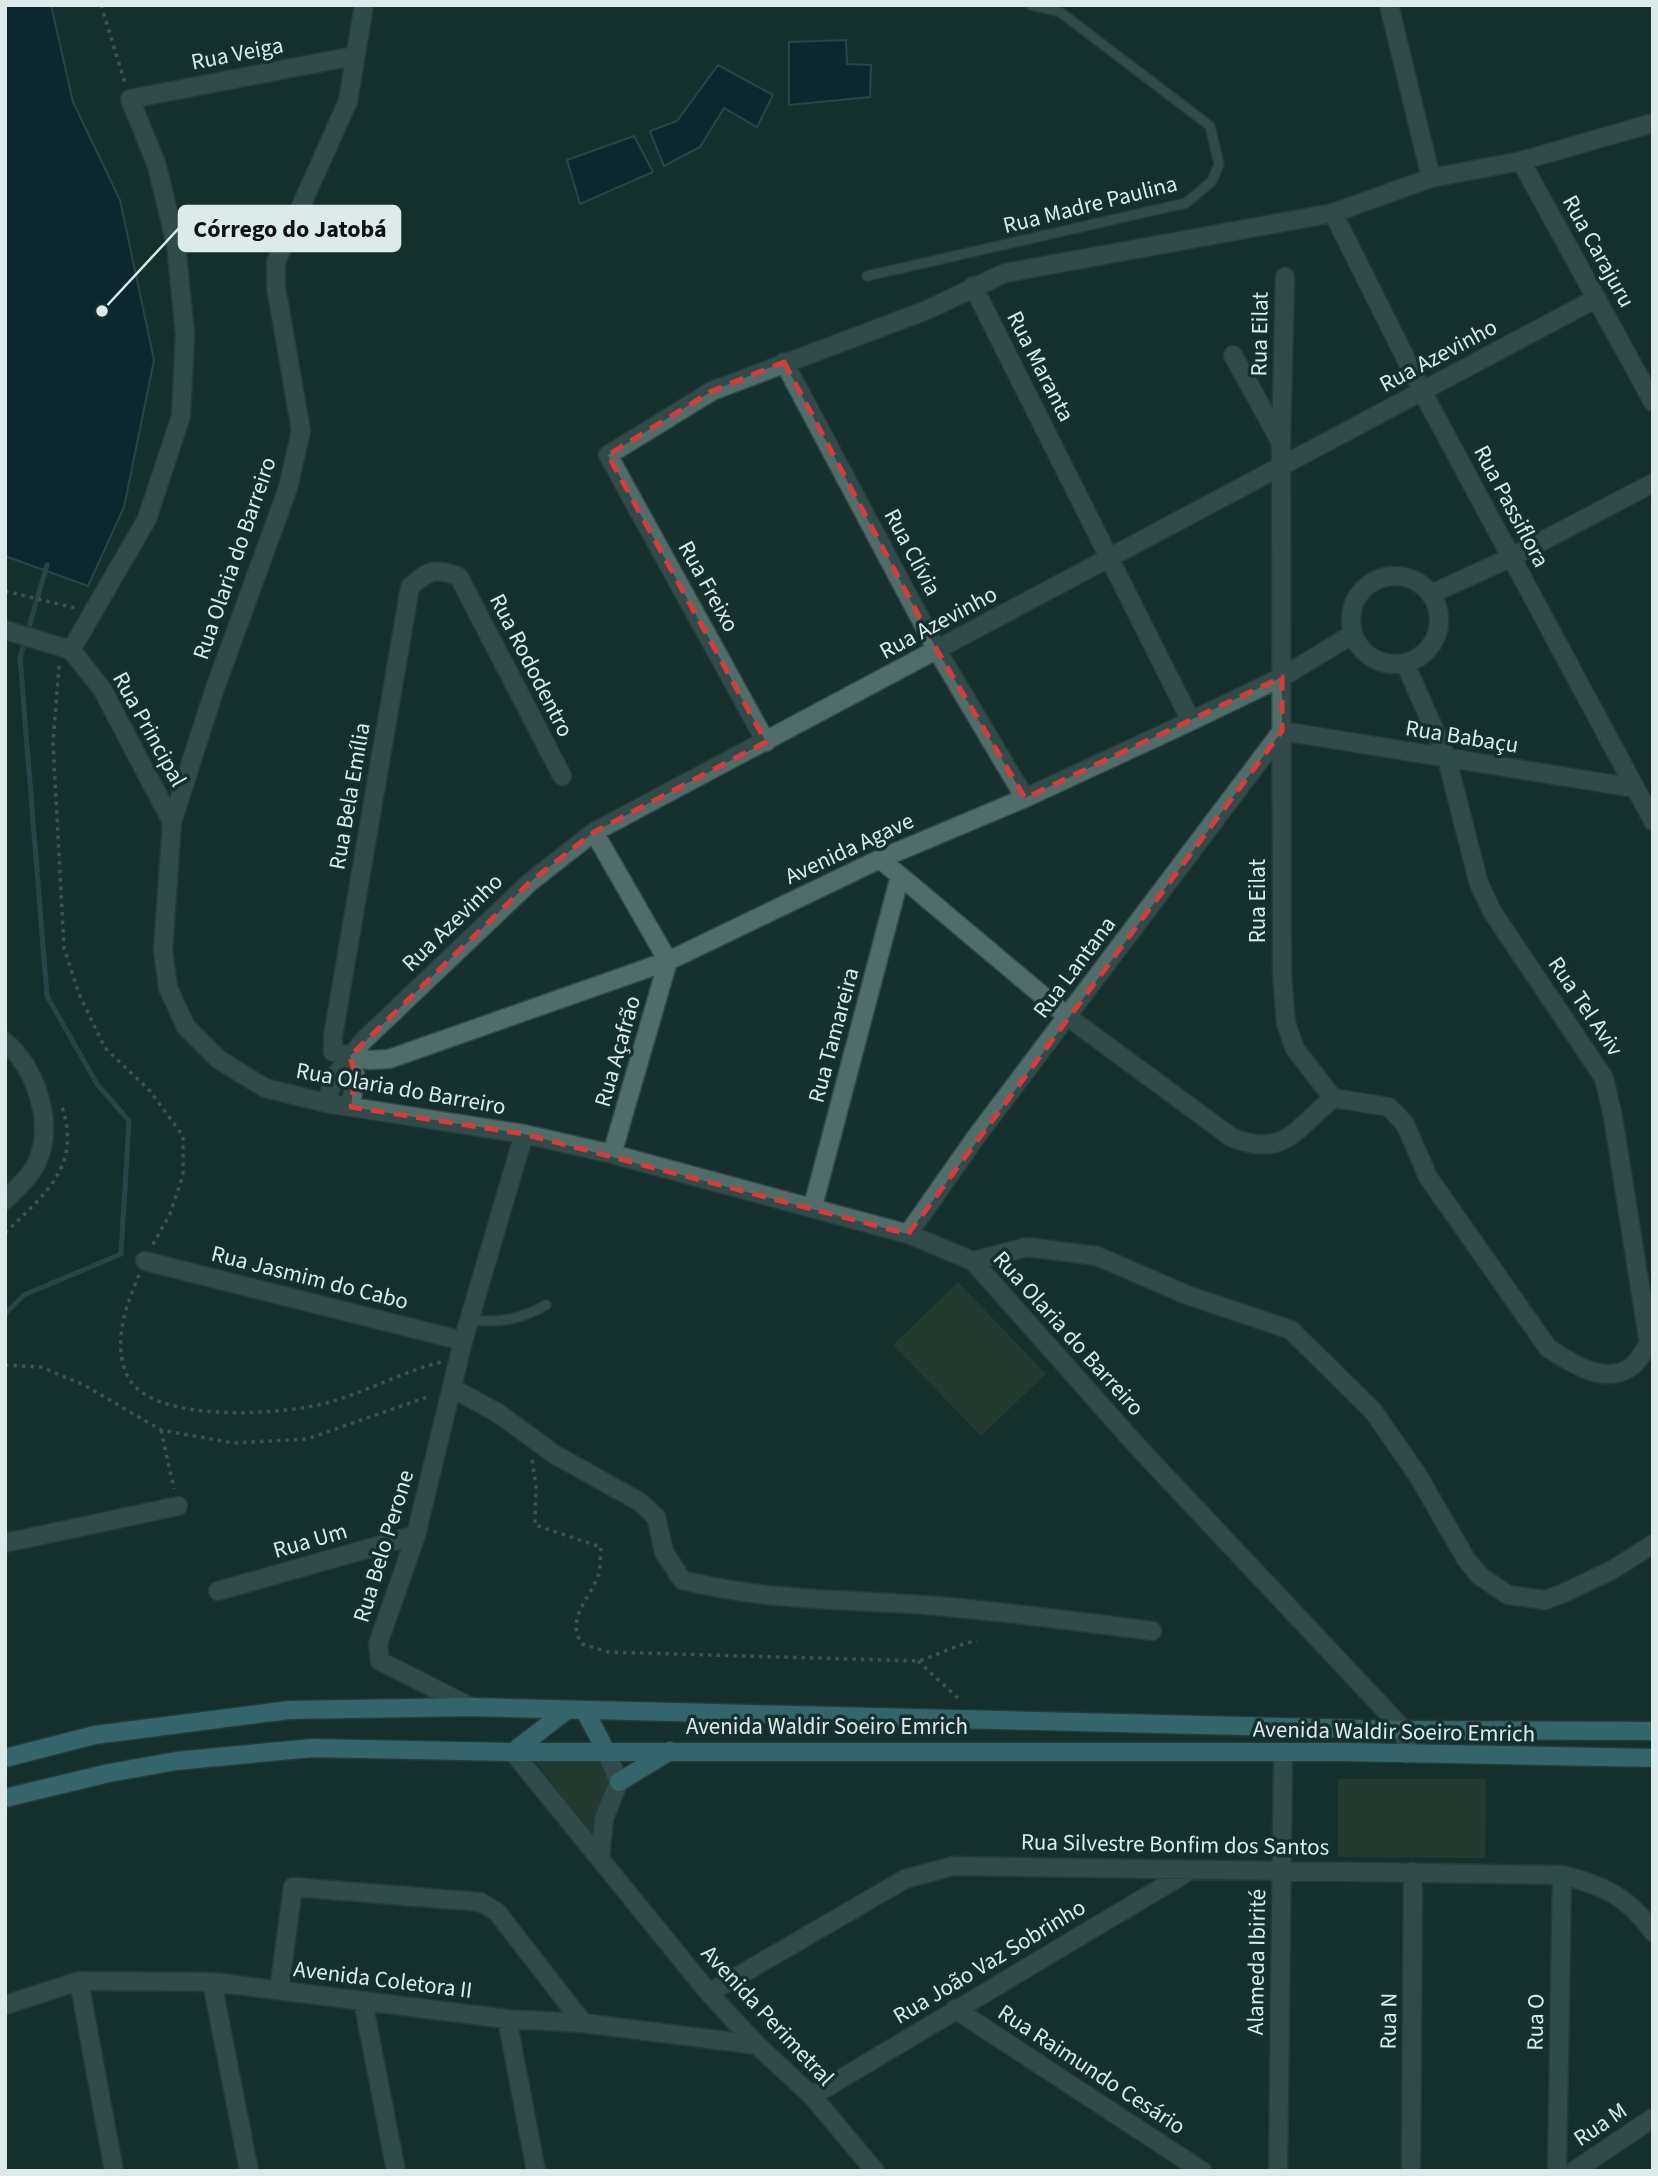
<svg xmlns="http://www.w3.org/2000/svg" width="1658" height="2176" font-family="'Source Sans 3',sans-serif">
	<rect width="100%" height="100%" fill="#15302e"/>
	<path fill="#354631" d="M 958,1282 L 1046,1374 L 981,1436 L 893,1345 Z
		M 602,1757 L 610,1779 L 593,1836 L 536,1762 Z
		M 1338,1779 L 1486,1779 L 1485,1858 L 1338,1857 Z"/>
	<path fill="#011e2e" stroke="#435c66" stroke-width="2" d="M 5,5 L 51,5 L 73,102 L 120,200 L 154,360 L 124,507 L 88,586 L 5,556 Z
		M 846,40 L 847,64 L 871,65 L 870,97 L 789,105 L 789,42 Z
		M 718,65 L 773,95 L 757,127 L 724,108 L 700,147 L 664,166 L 650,131 L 677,121 Z
		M 634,136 L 653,172 L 580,204 L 567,160 Z"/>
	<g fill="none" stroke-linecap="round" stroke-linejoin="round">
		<path stroke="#435c66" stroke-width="5" d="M 5,1314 L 24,1295 L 121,1254 L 129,1121 L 97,1084 L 47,996 L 20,658 L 47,565"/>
		<defs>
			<path id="lane" d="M 867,276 L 1186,203 L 1212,181 L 1219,164 L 1210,126 L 1060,12 L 1031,5
				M 470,1320 C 500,1323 519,1320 546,1305"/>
			<path id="street" d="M 364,5 L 348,101 L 276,262 L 276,287 L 301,431 L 288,488 L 214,691 L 172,822 L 163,949 L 168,988 L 186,1027 L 218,1059 L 265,1088 L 326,1103 L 524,1134 L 612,1154 L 908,1234 L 973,1261 L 1138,1447 L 1404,1730 L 1407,1754
				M 1389,5 L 1431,178
				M 1521,161 L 1653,402
				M 1333,213 L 1422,391 L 1653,821
				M 1285,277 L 1281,443 L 1282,975 L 1286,1023 L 1295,1049 L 1333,1098 L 1389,1107 L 1405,1124 L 1428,1177 L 1548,1348 C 1572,1363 1604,1386 1631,1367 C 1638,1362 1644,1351 1649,1344 L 1613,1117 L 1604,1078 L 1493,913 L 1479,884 L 1447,759 L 1405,663
				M 973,286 L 1191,721
				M 1233,355 L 1280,441
				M 784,362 L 937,650 L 1025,798
				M1351 620a44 44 0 1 1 88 0a44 44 0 1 1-88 0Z
				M 1431,594 L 1512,557 L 1653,483
				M 5,630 L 71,650 L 102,689 L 172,822
				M 71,650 L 147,519 L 181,416 L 185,334 L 176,245 L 157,166 L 130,99 L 354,56
				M 766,742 L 608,455 L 712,391 L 927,310 L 1005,273 L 1333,213 L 1431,178 L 1521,161 L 1653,123
				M 562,776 L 459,577 C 435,567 429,570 410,587 L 333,1036 L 333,1052 L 369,1060 L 389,1059 L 668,961 L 880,859 L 1025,798 L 1191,721 L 1282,677 L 1353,634
				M 594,832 L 668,961 L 612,1154
				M 880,859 L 1068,1017 L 1231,1137 C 1283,1159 1295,1130 1333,1098
				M 5,1042 C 35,1067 53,1120 39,1157 C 33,1175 18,1187 5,1200
				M 350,1056 L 355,1075 L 351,1107
				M 326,1103 L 335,1076 L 363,1041 L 530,882 L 594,832 L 1597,298
				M 813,1206 L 900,876
				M 908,1234 L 976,1137 L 1282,731 L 1635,788
				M 145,1261 L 463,1341
				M 973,1261 L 1027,1247 L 1097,1256 L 1187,1295 L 1291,1330 L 1373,1411 L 1417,1474 L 1466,1559 L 1480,1576 L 1508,1595 L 1545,1600 L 1564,1593 L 1612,1570 L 1653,1544
				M 452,1388 L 498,1413 L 554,1454 L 640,1502 L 656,1517 L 664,1552 L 682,1580 C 765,1601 841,1599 925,1605 C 1001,1611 1076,1621 1152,1631
				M 5,1543 L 178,1506
				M 218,1591 L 416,1535
				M 471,1707 L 380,1661 L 378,1644 L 416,1535 L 463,1341 L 524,1134
				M 513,1752 L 709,1993 L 757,2045 L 812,2096 L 875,2171
				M 600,1859 L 604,1818 L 619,1782 L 606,1751
				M 79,1981 L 114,2171
				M 212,1982 L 249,2171
				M 279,1990 L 293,1887 L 480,1902 L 497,1912 L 583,2023
				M 709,1993 L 905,1879 L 953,1866 L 1562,1875 C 1602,1885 1628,1896 1653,1932
				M 363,2001 L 396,2171
				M 5,2005 L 79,1981 L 212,1982 L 507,2019 L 583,2023 L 757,2045
				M 955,2009 L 1202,2171
				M 507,2019 L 536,2171
				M 812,2096 L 1191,1870
				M 1278,2171 L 1283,1754
				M 1411,2171 L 1413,1872
				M 1557,2171 L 1562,1875
				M 1574,2171 L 1653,2118"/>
			<path id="primary" d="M 585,1711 L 606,1751
				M 513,1752 L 567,1710
				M 5,1758 L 95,1735 L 289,1710 L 471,1707 L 1404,1730 L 1653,1731
				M 619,1782 L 670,1751
				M 5,1798 L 109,1773 L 176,1761 L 312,1748 L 513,1752 L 1344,1752 L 1653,1758"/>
		</defs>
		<use href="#lane" stroke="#354b49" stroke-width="12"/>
		<use href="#street" stroke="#354b49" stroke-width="21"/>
		<use href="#primary" stroke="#354b49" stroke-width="21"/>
		<path stroke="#667c7a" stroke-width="3.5" stroke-dasharray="3.5 5" stroke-linecap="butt" d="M 101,5 L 125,83
			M 5,591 L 75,608
			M 59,666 L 53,743 L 64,948 L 79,994 L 105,1048 L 150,1091 L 183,1136 L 183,1175 L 170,1214 L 152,1246
			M 5,1233 C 45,1194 83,1166 61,1104
			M 139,1275 C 126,1306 113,1340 126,1373 C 147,1426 286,1415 330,1402 C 368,1391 402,1372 441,1362
			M 5,1365 L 41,1367 L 84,1385 L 161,1430 L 233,1443 L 307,1439 L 430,1396
			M 161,1430 L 174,1489
			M 532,1460 L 536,1486 L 535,1525 L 601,1547 C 600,1557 601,1570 597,1579 C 587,1601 566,1621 582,1644 L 608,1652 L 918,1661 C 939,1655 956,1644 977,1641
			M 918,1661 L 960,1700"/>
		<use href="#lane" stroke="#516d6a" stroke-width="9"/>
		<use href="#street" stroke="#516d6a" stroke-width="18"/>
		<use href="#primary" stroke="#59a7b3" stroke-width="18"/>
	</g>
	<path d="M0 0H1658V2176H0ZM 784,362 L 937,650 L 1025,798 L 1282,677 L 1282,731 L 908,1234 L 524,1134 L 351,1107 L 355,1075 L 350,1056 L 530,882 L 594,832 L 766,742 L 608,455 L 712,391 Z" fill="#15302e" fill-opacity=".55" fill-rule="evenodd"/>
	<path fill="none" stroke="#d73c3b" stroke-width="5" stroke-dasharray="14 9" stroke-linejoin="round" d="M 784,362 L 937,650 L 1025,798 L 1282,677 L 1282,731 L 908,1234 L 524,1134 L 351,1107 L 355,1075 L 350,1056 L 530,882 L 594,832 L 766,742 L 608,455 L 712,391 Z"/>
	<g text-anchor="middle" stroke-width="7" stroke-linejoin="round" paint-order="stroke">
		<g font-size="23" fill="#dcebea" stroke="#15302e">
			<text transform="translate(237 53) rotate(-11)" y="8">Rua Veiga</text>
			<text transform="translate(1090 204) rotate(-14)" y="8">Rua Madre Paulina</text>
			<text transform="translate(1599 251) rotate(61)" y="8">Rua Carajuru</text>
			<text transform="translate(1259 334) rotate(-89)" y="8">Rua Eilat</text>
			<text transform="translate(1438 355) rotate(-28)" y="8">Rua Azevinho</text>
			<text transform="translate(1041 366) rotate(63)" y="8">Rua Maranta</text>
			<text transform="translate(1512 506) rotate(62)" y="8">Rua Passiflora</text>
			<text transform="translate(913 552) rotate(62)" y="8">Rua Clívia</text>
			<text transform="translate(234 558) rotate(-71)" y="8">Rua Olaria do Barreiro</text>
			<text transform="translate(709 586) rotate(61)" y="8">Rua Freixo</text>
			<text transform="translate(938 622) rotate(-28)" y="8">Rua Azevinho</text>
			<text transform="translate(532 665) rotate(63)" y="8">Rua Rododentro</text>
			<text transform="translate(150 729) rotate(61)" y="8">Rua Principal</text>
			<text transform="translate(1462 736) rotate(9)" y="8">Rua Babaçu</text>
			<text transform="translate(349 796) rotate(-80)" y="8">Rua Bela Emília</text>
			<text transform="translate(849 848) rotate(-25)" y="8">Avenida Agave</text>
			<text transform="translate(1257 901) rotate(-90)" y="8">Rua Eilat</text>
			<text transform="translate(452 922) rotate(-44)" y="8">Rua Azevinho</text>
			<text transform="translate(1074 967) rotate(-53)" y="8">Rua Lantana</text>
			<text transform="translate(1586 1006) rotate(56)" y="8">Rua Tel Aviv</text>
			<text transform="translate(833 1035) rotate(-75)" y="8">Rua Tamareira</text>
			<text transform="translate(617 1051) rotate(-74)" y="8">Rua Açafrão</text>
			<text transform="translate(401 1088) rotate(10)" y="8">Rua Olaria do Barreiro</text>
			<text transform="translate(310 1277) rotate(14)" y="8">Rua Jasmim do Cabo</text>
			<text transform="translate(1069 1333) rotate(48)" y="8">Rua Olaria do Barreiro</text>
			<text transform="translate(310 1540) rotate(-16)" y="8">Rua Um</text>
			<text transform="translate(383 1546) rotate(-73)" y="8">Rua Belo Perone</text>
			<text x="827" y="1734">Avenida Waldir Soeiro Emrich</text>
			<text transform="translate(1394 1731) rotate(1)" y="8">Avenida Waldir Soeiro Emrich</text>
			<text transform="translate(1175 1844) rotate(1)" y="8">Rua Silvestre Bonfim dos Santos</text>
			<text transform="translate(989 1961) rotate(-31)" y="8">Rua João Vaz Sobrinho</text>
			<text transform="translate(1256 1962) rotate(-89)" y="8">Alameda Ibirité</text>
			<text transform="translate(383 1979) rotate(7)" y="8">Avenida Coletora II</text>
			<text transform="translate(768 2015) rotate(47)" y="8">Avenida Perimetral</text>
			<text transform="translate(1388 2021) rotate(-89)" y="8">Rua N</text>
			<text transform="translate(1535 2022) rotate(-89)" y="8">Rua O</text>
			<text transform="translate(1092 2069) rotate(33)" y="8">Rua Raimundo Cesário</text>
			<text transform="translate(1600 2124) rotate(-34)" y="8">Rua M</text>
		</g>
	</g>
	<path fill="none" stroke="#dcebea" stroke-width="2.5" d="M102 311L179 228"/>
	<circle fill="#dcebea" stroke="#15302e" stroke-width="2.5" cx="102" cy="311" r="7"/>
	<rect fill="#dcebea" stroke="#dcebea" stroke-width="2.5" x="179" y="206" width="221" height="45" rx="7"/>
	<g font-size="24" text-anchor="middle" font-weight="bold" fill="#111">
		<text x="290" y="237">Córrego do Jatobá</text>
	</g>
	<rect width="1658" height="2176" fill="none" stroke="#dcebea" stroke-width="14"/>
</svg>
